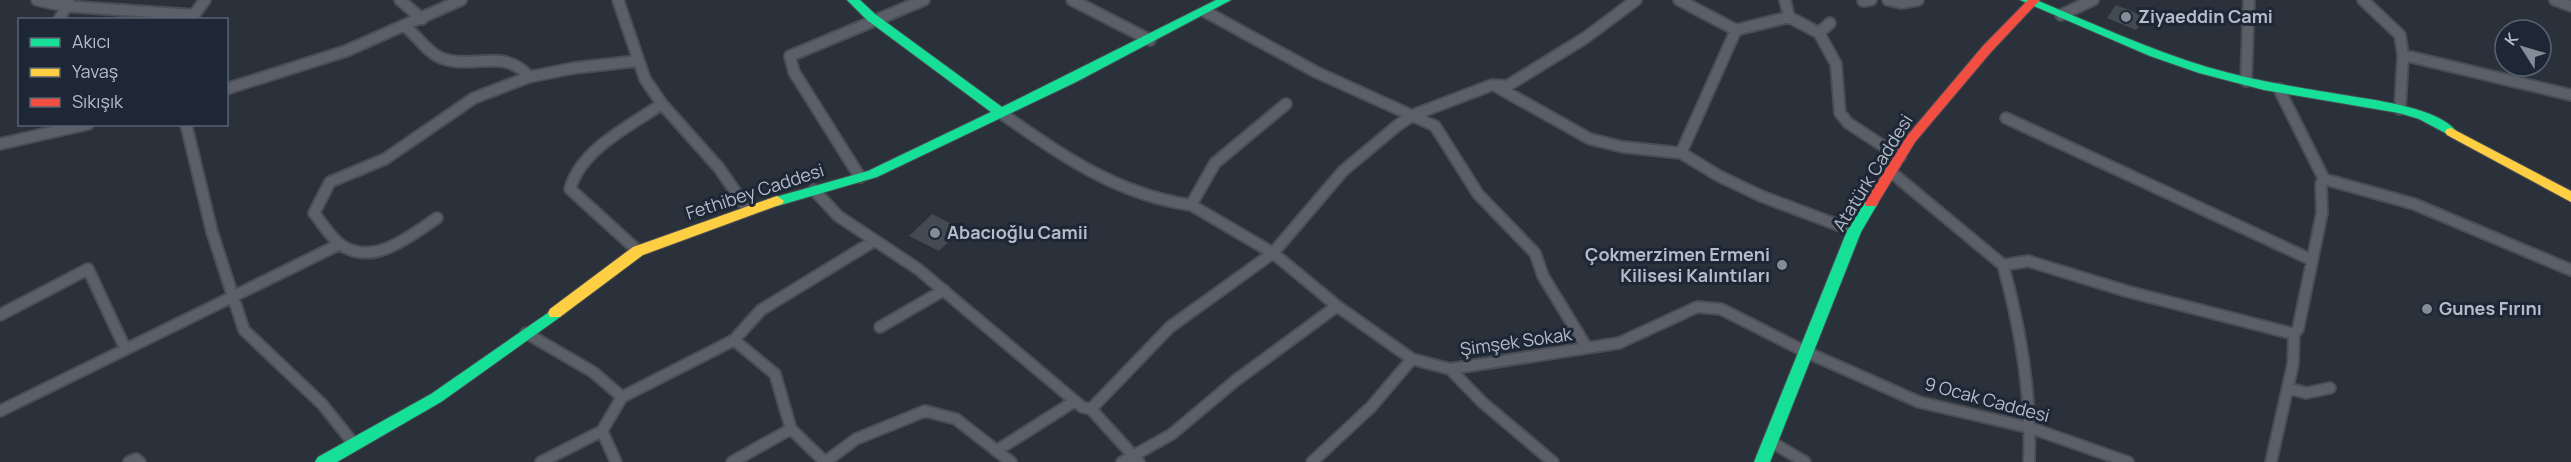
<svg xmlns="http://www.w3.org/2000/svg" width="2571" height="462" font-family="Manrope,sans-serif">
	<rect width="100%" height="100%" fill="#2a313a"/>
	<path fill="#444a52" d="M 2116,5 L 2146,17 L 2136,30 L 2107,18 Z
		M 932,214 L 962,229 L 939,251 L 909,236 Z"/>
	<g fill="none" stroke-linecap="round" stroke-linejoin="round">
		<defs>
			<path id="street" d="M 37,0 L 64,6 L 194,15
				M 400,0 L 422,19
				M 618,0 L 645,79 L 662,104 L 719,168 L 748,210
				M 1072,0 L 1150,40
				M 1679,0 L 1736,30 L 1789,17 L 1819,33 L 1836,64 L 1840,113 L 1848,123 L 1900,157
				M 1785,0 L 1789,17
				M 1888,0 L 1901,3 L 1918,0
				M 2363,0 L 2400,35 L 2403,55 L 2400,109
				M 2555,0 L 2571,6
				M 1863,1 L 1871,0
				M 1206,12 L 1316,72 L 1435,126 L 1478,194 L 1535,253 L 1543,276 L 1587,348
				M 2061,15 L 2093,0
				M 191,19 L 205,0
				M 59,20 L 69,0
				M 406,27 C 418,37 427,52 441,58 C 472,70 505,47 529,77
				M 1819,33 L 1830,23
				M 2403,55 L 2571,95
				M 2246,81 L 2249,0
				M 1497,87 L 1590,139 L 1623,147 L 1681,153 L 1719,176 L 1761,196 L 1854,231
				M 226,89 L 346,51 L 461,0
				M 1001,113 C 1060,155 1118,195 1191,205 L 1215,163 L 1286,104
				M 2006,118 L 2312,260
				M 186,124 L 212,232 L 244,330 L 322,404 L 354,444
				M 0,144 L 88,124
				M 1681,153 L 1736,30
				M 1891,172 L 2003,265
				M 860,177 L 794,72 L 790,56 L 924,0
				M 2324,179 L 2414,204 L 2571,270
				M 814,190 L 838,216 L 918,269 L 1082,407 L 1091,409 L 1139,462
				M 1191,205 L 1273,253 L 1337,306 L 1412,359 L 1450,369 L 1619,343 L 1697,307 L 1721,309 L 1806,352 L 1919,402 L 2031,428 L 2128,462
				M 437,218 C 410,236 374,267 341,245 C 330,237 322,223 314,213 L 330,182 L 385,159 L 474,98 L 529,77 L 574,68 L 637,61
				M 638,251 L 570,189 C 581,149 630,126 662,104
				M 0,315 L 88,269 L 125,348
				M 880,327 L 944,290
				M 526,333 L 593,372 L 622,397 L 734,340 L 761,310 L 874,241
				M 734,340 L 775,374 L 791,429 L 825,462
				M 1450,369 L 1482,402 L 1553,462
				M 2288,388 L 2306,393 L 2330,388
				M 1091,409 L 1170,327 L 1273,253 L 1343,171 L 1398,125 L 1413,115 L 1492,85 L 1507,86 L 1585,38 L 1636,0
				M 0,411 L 340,244
				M 602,431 L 616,462
				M 1770,441 L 1805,462
				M 996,451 L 1075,401
				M 129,462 L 136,459 L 140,462
				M 541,462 L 602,431 L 622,397
				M 732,462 L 791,429
				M 825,462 L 856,439 L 925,411 L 956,419 L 1011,462
				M 1122,462 L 1172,434 L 1235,381 L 1337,306
				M 1312,462 L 1371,407 L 1412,359
				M 2029,462 C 2032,394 2021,330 2003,265 L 2028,261 L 2126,291 L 2294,334
				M 2271,462 L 2293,364 L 2294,334 L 2298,329 L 2322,213 L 2321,184 L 2324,179 L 2279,89"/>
			<path id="fast" d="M 847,0 L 860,0 L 875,14 L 1002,107 L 1216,0 L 1231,0 L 1076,82 L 877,177 L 777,206 L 772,204 L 770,201 L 772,198 L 868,171 L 991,112 L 867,20 Z
				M 2020,0 L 2036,0 C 2092,23 2148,49 2207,67 C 2254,81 2302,88 2350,96 C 2379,101 2439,108 2457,132 L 2451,136 L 2419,119 L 2399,113 L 2264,90 L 2199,73 L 2150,56 Z
				M 1871,198 L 1878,203 L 1861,232 L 1770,462 L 1754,462 L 1847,231 L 1866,200 Z
				M 555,308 L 560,309 L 562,313 L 560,317 L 441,402 L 337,462 L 315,462 L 318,457 L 431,394 Z"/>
			<path id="slow" d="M 2451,128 L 2571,191 L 2571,202 L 2447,135 L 2445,132 L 2447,129 Z
				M 777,196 L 784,201 L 782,204 L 643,255 L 560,317 L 550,317 L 548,313 L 550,309 L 633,247 Z"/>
			<path id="jam" d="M 2028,0 L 2040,0 L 1991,52 L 1915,142 L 1876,206 L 1866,206 L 1864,203 L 1907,136 L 1983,46 Z"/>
		</defs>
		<use href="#street" stroke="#494d54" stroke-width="14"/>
		<use href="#fast" stroke="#494d54" stroke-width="2"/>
		<use href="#slow" stroke="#494d54" stroke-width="2"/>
		<use href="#jam" stroke="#494d54" stroke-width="2"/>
		<use href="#street" stroke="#5b6068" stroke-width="10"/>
		<use href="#fast" fill="#16e098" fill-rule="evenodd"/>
		<use href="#slow" fill="#ffcf43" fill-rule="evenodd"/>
		<use href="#jam" fill="#f24e42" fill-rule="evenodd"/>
	</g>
	<g fill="#848c98" stroke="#1d2735" stroke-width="2">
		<circle cx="2126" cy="17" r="6"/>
		<circle cx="935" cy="233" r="6"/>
		<circle cx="1782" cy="265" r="6"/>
		<circle cx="2427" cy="309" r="6"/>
	</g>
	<g text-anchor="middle" stroke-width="6" stroke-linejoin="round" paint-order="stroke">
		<g font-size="18" font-weight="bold" fill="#b5bdca" stroke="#1d2735" text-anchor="start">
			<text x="2138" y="23">Ziyaeddin Cami</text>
			<text x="947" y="239">Abacıoğlu Camii</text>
			<text x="1770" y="261" text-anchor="end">Çokmerzimen Ermeni<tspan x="1770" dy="21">Kilisesi Kalıntıları</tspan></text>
			<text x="2439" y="315">Gunes Fırını</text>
		</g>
		<g font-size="18" fill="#b5bdca" stroke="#1d2735">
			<text transform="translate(1873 173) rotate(-58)" y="6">Atatürk Caddesi</text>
			<text transform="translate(755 192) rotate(-18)" y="6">Fethibey Caddesi</text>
			<text transform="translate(1516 342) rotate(-8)" y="6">Şimşek Sokak</text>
			<text transform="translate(1987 400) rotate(15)" y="6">9 Ocak Caddesi</text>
		</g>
	</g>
	<rect x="18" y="18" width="210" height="108" fill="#1d2735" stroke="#5a6371" stroke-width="1.5"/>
	<rect x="30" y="38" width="30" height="9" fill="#16e098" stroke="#5a6371" stroke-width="1.5"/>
	<text x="72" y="48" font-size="18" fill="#b5bdca">Akıcı</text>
	<rect x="30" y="68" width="30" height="9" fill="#ffcf43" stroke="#5a6371" stroke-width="1.5"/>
	<text x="72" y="78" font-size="18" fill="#b5bdca">Yavaş</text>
	<rect x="30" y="98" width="30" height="9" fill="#f24e42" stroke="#5a6371" stroke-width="1.5"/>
	<text x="72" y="108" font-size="18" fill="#b5bdca">Sıkışık</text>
	<g transform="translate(2523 48) rotate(307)"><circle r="28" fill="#1d2735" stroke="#5a6371" stroke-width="1.5"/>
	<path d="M0-4.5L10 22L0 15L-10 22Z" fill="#848c98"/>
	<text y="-9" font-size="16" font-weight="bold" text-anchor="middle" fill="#b5bdca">K</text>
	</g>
</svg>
